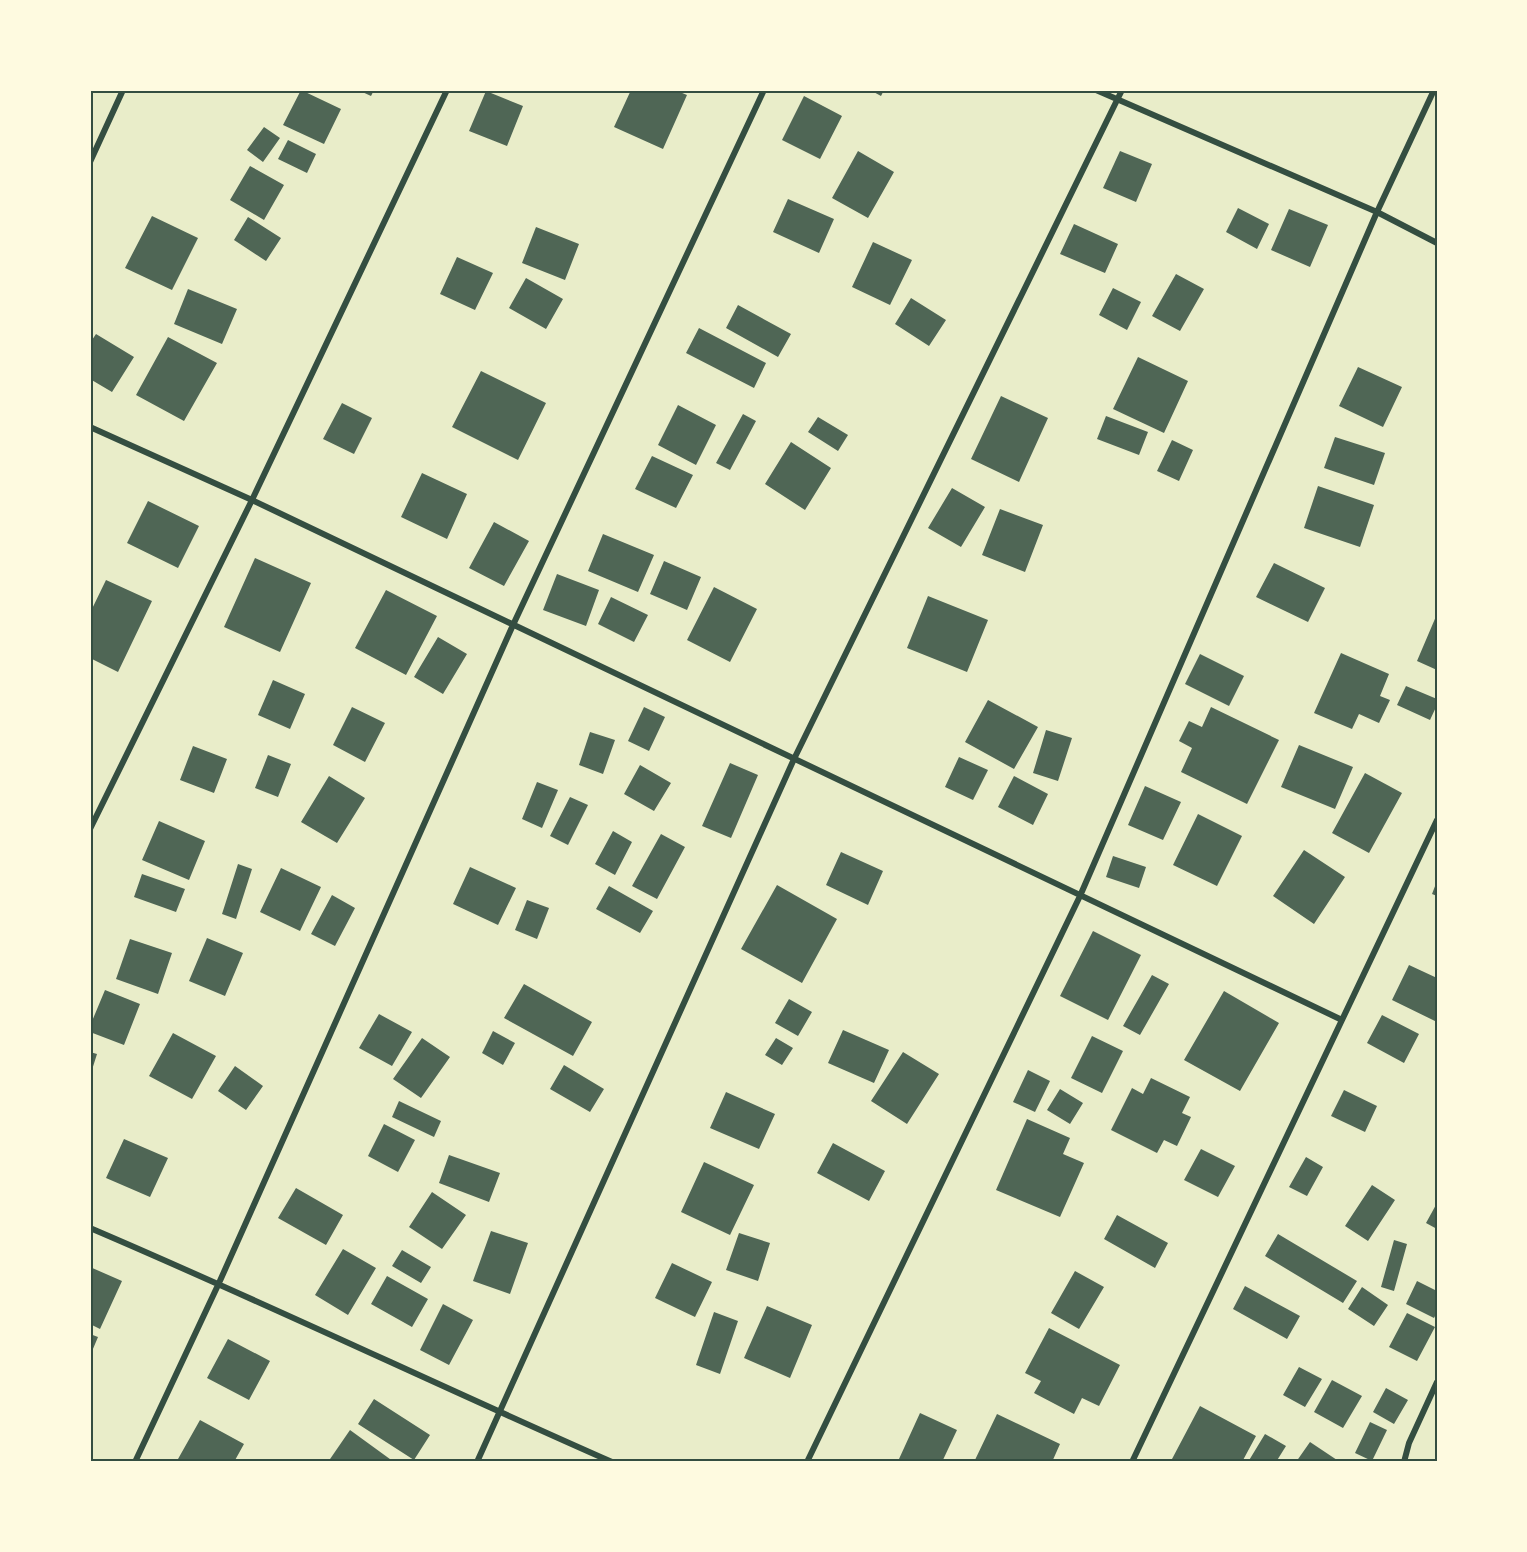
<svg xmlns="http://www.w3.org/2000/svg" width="1527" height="1552" font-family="Signika,sans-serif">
	<rect width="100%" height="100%" fill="#e9edc9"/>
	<path fill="#4f6655" d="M 301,90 L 341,109 L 324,144 L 283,125 Z
		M 358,90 L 374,90 L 371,96 Z
		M 631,90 L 675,90 L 687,95 L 663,149 L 614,127 Z
		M 870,90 L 884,90 L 881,96 Z
		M 486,91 L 523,106 L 507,146 L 469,131 Z
		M 804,96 L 842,116 L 820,159 L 782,140 Z
		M 264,127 L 280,138 L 263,162 L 247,150 Z
		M 288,140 L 316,154 L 307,173 L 278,159 Z
		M 858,151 L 894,172 L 868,218 L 832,198 Z
		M 1120,151 L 1152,164 L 1136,202 L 1103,188 Z
		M 250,166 L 284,185 L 264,220 L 230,200 Z
		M 788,199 L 834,219 L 819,253 L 773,232 Z
		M 1238,208 L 1269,224 L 1257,249 L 1226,232 Z
		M 1289,209 L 1328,225 L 1310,267 L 1271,250 Z
		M 152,216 L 198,238 L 172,290 L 125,268 Z
		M 248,217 L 281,238 L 266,261 L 234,240 Z
		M 1074,224 L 1118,244 L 1105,273 L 1060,254 Z
		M 536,227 L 579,244 L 565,280 L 522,263 Z
		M 873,242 L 912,260 L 890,305 L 852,287 Z
		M 457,257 L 493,273 L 475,310 L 440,294 Z
		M 1176,274 L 1204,289 L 1180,331 L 1152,316 Z
		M 526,278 L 563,299 L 546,329 L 509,308 Z
		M 1113,288 L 1141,302 L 1127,330 L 1099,315 Z
		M 188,289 L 237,309 L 222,344 L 174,324 Z
		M 911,298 L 946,320 L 929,346 L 895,324 Z
		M 738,305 L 791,334 L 778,357 L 726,328 Z
		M 699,328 L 766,363 L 754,388 L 686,353 Z
		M 96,334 L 134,357 L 112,392 L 90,379 L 90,343 Z
		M 168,337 L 217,363 L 184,421 L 136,395 Z
		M 1138,357 L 1188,381 L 1164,433 L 1113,409 Z
		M 1358,367 L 1402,387 L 1383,427 L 1339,406 Z
		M 481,371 L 546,403 L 518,460 L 452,427 Z
		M 1001,396 L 1048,418 L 1019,482 L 971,459 Z
		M 342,403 L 372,418 L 354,454 L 323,439 Z
		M 678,405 L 716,425 L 696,465 L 658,445 Z
		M 743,414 L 756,421 L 730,470 L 716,463 Z
		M 1106,416 L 1148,432 L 1139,455 L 1097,439 Z
		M 818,417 L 848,435 L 838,451 L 808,432 Z
		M 1335,437 L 1385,453 L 1374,485 L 1324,468 Z
		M 1172,440 L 1193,450 L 1179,481 L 1157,471 Z
		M 791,442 L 831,468 L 805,510 L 765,484 Z
		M 652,456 L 693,475 L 676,508 L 635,489 Z
		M 422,473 L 467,494 L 447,539 L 401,517 Z
		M 1318,486 L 1374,505 L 1360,547 L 1304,528 Z
		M 952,488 L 985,507 L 961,547 L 928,528 Z
		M 148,501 L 199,526 L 178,568 L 127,543 Z
		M 1000,509 L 1043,525 L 1025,572 L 982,555 Z
		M 494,522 L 529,541 L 504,586 L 469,568 Z
		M 603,534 L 654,555 L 638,592 L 588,571 Z
		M 255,558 L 311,583 L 280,652 L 224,627 Z
		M 664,561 L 701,577 L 687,610 L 650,594 Z
		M 1274,563 L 1325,588 L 1308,622 L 1256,597 Z
		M 557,574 L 599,590 L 586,626 L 543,610 Z
		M 106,580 L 152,601 L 118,672 L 90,658 L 90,613 Z
		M 714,587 L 757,609 L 730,662 L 687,640 Z
		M 386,590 L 437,616 L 406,675 L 355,648 Z
		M 928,596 L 988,620 L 967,672 L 907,648 Z
		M 611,597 L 648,615 L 634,642 L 598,624 Z
		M 1437,614 L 1437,670 L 1417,661 Z
		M 438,637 L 467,654 L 443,694 L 414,677 Z
		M 1341,653 L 1389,674 L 1380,696 L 1390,700 L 1379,723 L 1359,714 L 1352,729 L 1314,713 Z
		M 1200,654 L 1244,676 L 1229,706 L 1185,684 Z
		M 273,680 L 305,694 L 290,729 L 258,715 Z
		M 1406,686 L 1437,699 L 1437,705 L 1430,720 L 1397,705 Z
		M 988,700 L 1038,727 L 1014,769 L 965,742 Z
		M 352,707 L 385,723 L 365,762 L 333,745 Z
		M 644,707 L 665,717 L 649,751 L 628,741 Z
		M 1211,707 L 1279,740 L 1247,804 L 1181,772 L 1192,748 L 1179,741 L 1189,721 L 1202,727 Z
		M 1046,730 L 1072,738 L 1058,781 L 1033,773 Z
		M 590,732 L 615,740 L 603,774 L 579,765 Z
		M 1299,745 L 1353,767 L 1335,809 L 1281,787 Z
		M 193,746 L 227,759 L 214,793 L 180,780 Z
		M 268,755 L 291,764 L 278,797 L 255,788 Z
		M 959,757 L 988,770 L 973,800 L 945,787 Z
		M 730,763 L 758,775 L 731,838 L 702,826 Z
		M 640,765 L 671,783 L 654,811 L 624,794 Z
		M 1365,773 L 1402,793 L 1369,853 L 1332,833 Z
		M 329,776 L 365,798 L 337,843 L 301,822 Z
		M 1014,776 L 1048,794 L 1033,825 L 998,807 Z
		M 537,782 L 558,790 L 542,828 L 522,819 Z
		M 1145,786 L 1181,802 L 1163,840 L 1128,825 Z
		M 570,797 L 588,805 L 568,845 L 550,836 Z
		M 1198,814 L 1242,836 L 1217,886 L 1173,865 Z
		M 159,821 L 205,841 L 189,880 L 142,860 Z
		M 613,831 L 632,842 L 615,875 L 595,864 Z
		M 661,834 L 685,847 L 657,899 L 632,886 Z
		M 1304,850 L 1345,877 L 1314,924 L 1273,896 Z
		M 841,852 L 883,871 L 868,905 L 826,885 Z
		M 1113,856 L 1146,867 L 1139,888 L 1106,877 Z
		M 238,864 L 252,869 L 236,919 L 222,914 Z
		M 470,867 L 516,888 L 498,925 L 453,904 Z
		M 281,868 L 321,887 L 300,931 L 260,912 Z
		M 142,874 L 185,889 L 176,912 L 134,897 Z
		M 1437,881 L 1437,896 L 1432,894 Z
		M 777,885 L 837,919 L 802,983 L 741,949 Z
		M 609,886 L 653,911 L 640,933 L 596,909 Z
		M 332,895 L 355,908 L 335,946 L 311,934 Z
		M 527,900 L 549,908 L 537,939 L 515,930 Z
		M 1093,931 L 1141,955 L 1108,1020 L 1060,996 Z
		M 207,938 L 243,953 L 225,996 L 189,981 Z
		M 130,939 L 172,953 L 158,994 L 116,979 Z
		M 1409,965 L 1437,978 L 1437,1022 L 1392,1000 Z
		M 1152,975 L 1169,984 L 1140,1035 L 1123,1026 Z
		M 524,984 L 592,1022 L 573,1056 L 504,1018 Z
		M 105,990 L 140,1004 L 124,1045 L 90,1032 L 90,1026 Z
		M 1224,991 L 1279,1023 L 1240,1091 L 1184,1060 Z
		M 789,999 L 812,1012 L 798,1036 L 775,1023 Z
		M 379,1014 L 412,1032 L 392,1066 L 359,1048 Z
		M 1382,1015 L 1419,1034 L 1404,1063 L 1367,1043 Z
		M 843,1030 L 889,1050 L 874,1083 L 828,1063 Z
		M 493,1031 L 515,1043 L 503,1065 L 482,1053 Z
		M 173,1033 L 216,1056 L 192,1099 L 149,1076 Z
		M 1092,1036 L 1123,1051 L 1102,1093 L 1071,1078 Z
		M 422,1038 L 450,1057 L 421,1098 L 393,1079 Z
		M 776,1038 L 793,1048 L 782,1065 L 765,1055 Z
		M 90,1052 L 97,1054 L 91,1073 L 90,1073 Z
		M 903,1052 L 939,1074 L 907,1124 L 871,1101 Z
		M 564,1065 L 604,1089 L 590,1112 L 550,1089 Z
		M 235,1066 L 263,1086 L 246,1110 L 218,1091 Z
		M 1028,1070 L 1050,1081 L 1035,1112 L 1013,1102 Z
		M 1151,1078 L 1190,1097 L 1182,1113 L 1191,1117 L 1177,1146 L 1164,1140 L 1157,1153 L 1111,1130 L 1132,1088 L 1143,1094 Z
		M 1060,1089 L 1083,1103 L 1070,1124 L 1047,1110 Z
		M 1344,1090 L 1377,1106 L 1365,1132 L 1331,1116 Z
		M 726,1092 L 775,1114 L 759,1149 L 710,1128 Z
		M 399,1101 L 441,1121 L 434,1137 L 392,1117 Z
		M 1027,1119 L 1070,1138 L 1063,1154 L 1084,1163 L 1060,1217 L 996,1190 Z
		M 384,1124 L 415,1140 L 398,1172 L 368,1156 Z
		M 124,1139 L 168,1158 L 150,1197 L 106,1178 Z
		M 833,1143 L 885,1171 L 869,1201 L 817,1173 Z
		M 1201,1149 L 1235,1166 L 1218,1197 L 1184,1180 Z
		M 449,1155 L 500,1173 L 489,1202 L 439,1183 Z
		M 1306,1157 L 1323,1167 L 1307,1196 L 1289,1187 Z
		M 704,1162 L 754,1185 L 730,1235 L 681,1212 Z
		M 1372,1185 L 1395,1200 L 1368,1241 L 1345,1226 Z
		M 296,1188 L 343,1215 L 326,1245 L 278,1218 Z
		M 432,1192 L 466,1215 L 442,1249 L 409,1227 Z
		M 1437,1203 L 1437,1229 L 1426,1223 Z
		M 1117,1215 L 1168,1243 L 1155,1268 L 1104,1239 Z
		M 491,1231 L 528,1243 L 510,1294 L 473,1281 Z
		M 739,1233 L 770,1243 L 758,1281 L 726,1270 Z
		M 1278,1234 L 1357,1281 L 1343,1303 L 1265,1256 Z
		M 1394,1240 L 1407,1244 L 1394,1291 L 1381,1287 Z
		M 343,1249 L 376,1268 L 348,1315 L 315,1295 Z
		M 402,1250 L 431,1267 L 421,1283 L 392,1266 Z
		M 672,1263 L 712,1282 L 695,1317 L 655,1298 Z
		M 90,1267 L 122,1281 L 100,1329 L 90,1324 Z
		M 1075,1271 L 1104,1287 L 1079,1329 L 1051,1313 Z
		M 387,1276 L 428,1299 L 412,1327 L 371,1304 Z
		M 1417,1281 L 1437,1291 L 1437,1312 L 1434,1318 L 1406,1304 Z
		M 1245,1286 L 1300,1316 L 1287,1339 L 1233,1309 Z
		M 1362,1287 L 1388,1305 L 1374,1326 L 1348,1309 Z
		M 443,1304 L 473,1320 L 449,1365 L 420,1350 Z
		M 767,1306 L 812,1325 L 790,1378 L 744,1358 Z
		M 714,1312 L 738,1321 L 720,1374 L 696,1365 Z
		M 1407,1313 L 1435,1327 L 1417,1361 L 1389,1347 Z
		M 1049,1328 L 1120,1365 L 1099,1406 L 1082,1398 L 1074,1414 L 1034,1393 L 1041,1381 L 1025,1373 Z
		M 90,1334 L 98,1337 L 90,1356 Z
		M 228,1339 L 270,1361 L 249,1400 L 207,1378 Z
		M 1299,1367 L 1322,1379 L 1305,1407 L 1283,1395 Z
		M 1332,1380 L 1362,1396 L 1343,1428 L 1314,1412 Z
		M 1386,1388 L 1408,1400 L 1394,1424 L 1373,1412 Z
		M 374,1399 L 430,1435 L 414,1460 L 358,1424 Z
		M 1200,1406 L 1256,1436 L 1242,1462 L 1178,1462 L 1172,1459 Z
		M 920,1413 L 957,1430 L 942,1462 L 906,1462 L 899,1459 Z
		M 997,1414 L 1060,1444 L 1052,1462 L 974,1462 Z
		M 200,1420 L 244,1444 L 234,1462 L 183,1462 L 178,1459 Z
		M 1370,1422 L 1387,1430 L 1372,1461 L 1355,1453 Z
		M 350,1430 L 394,1462 L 328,1462 Z
		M 1265,1434 L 1286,1446 L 1276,1462 L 1248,1462 Z
		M 1310,1442 L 1340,1462 L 1296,1462 Z"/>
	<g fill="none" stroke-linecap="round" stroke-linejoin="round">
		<path stroke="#344e41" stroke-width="6" d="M 1096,90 L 1377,212 L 1437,243
			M 90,162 L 123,90
			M 90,427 L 252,500 L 1342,1020
			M 90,829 L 252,500 L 447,90
			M 90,1228 C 266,1303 437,1385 612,1462
			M 135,1462 L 219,1283 L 513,625 L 764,90
			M 477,1462 L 794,759 L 1122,90
			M 807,1462 L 1080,896 L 1377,212 L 1434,90
			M 1132,1462 L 1437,820
			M 1404,1462 L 1409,1443 L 1437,1382"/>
	</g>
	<rect width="1527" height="1552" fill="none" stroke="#fefae0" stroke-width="183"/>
	<rect x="92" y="92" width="1344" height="1368" fill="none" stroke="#344e41" stroke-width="2"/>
</svg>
